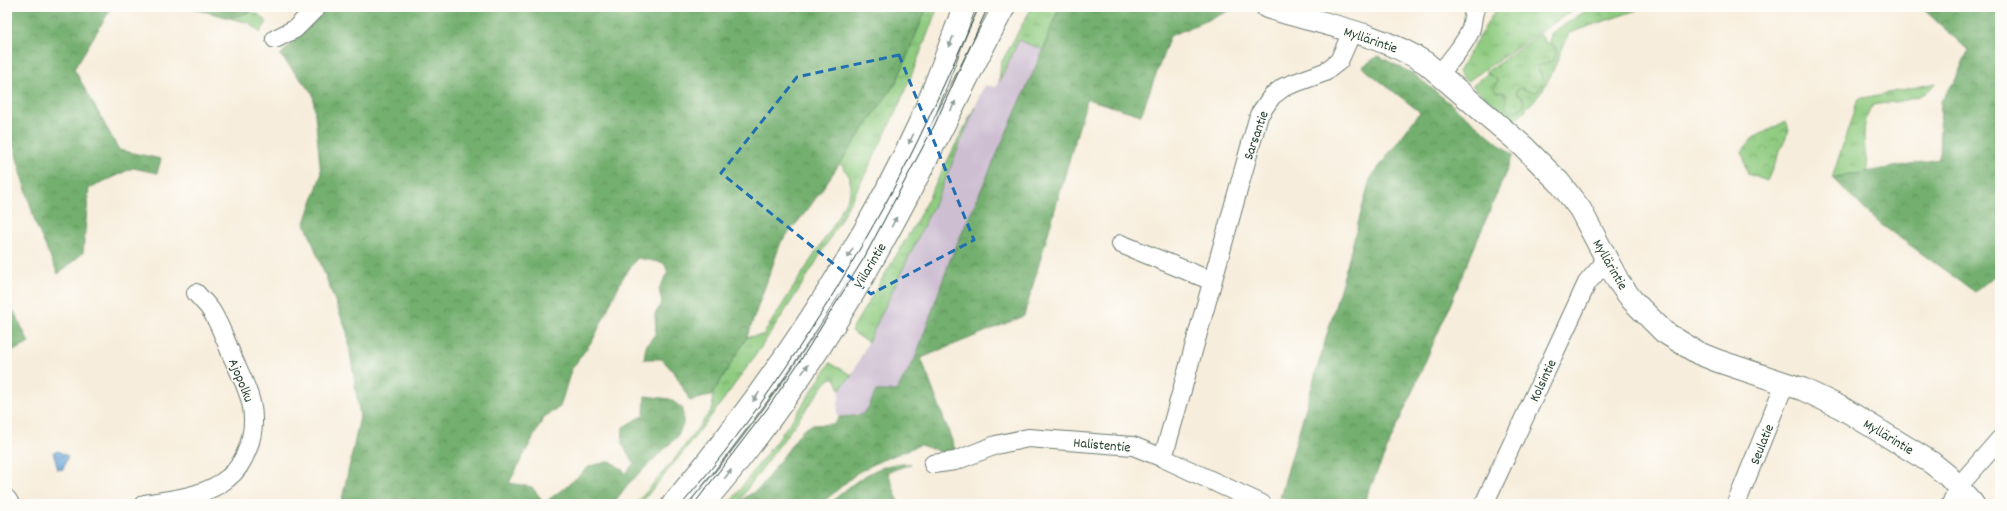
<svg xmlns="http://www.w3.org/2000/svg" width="2007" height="511" font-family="Dekko,sans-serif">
	<defs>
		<pattern id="grass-tufts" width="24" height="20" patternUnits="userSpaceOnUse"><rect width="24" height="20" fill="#8fcb80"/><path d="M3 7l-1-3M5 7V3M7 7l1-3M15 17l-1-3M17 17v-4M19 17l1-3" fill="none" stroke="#74a66a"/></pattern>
		<pattern id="forest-crowns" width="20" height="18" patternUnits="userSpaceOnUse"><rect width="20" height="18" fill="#73af6e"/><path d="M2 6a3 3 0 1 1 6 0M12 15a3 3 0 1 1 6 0" fill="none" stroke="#5e905b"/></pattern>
		<pattern id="park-crowns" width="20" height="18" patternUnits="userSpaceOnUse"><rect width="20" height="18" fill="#8fcb80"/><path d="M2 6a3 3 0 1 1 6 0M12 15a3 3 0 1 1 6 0" fill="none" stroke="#74a66a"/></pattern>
		<pattern id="water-waves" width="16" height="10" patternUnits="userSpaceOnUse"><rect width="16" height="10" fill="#68a6da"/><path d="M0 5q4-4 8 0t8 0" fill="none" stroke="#5588b2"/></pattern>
	</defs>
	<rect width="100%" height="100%" fill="#fdfcf7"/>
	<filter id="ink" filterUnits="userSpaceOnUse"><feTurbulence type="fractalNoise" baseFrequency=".025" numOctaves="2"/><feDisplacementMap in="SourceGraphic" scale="8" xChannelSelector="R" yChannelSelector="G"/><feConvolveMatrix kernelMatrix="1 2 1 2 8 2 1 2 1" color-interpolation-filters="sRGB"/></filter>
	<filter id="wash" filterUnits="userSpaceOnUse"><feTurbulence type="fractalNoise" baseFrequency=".012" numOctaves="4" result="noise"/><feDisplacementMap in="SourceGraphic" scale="16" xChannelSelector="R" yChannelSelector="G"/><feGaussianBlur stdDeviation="0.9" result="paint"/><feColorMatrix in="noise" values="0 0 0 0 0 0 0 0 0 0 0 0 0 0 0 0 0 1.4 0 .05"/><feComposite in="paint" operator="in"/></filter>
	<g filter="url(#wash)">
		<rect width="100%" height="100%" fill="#f7eddc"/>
		<path fill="#cdbed2" d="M 1019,40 L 1043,50 L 950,260 L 915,359 L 896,391 L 876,391 L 867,412 L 862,415 L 839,417 L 837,414 L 840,389 L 852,375 L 941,190 L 984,85 L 996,87 Z"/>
		<path fill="url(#grass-tufts)" stroke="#57845a" d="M 927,7 L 938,7 C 924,42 912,77 896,111 C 831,253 742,385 640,504 L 636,504 L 676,457 L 713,408 L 712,395 L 747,337 L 763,335 L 834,224 L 850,193 L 850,177 L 840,163 L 897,81 Z
			M 1032,7 L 1059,7 L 1043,50 L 1019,40 L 999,82 L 1001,63 Z
			M 1497,7 L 1543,7 L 1549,10 L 1563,7 L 1577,7 L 1468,81 L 1465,80 L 1458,72 Z
			M 1592,7 L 1639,7 L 1637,10 L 1569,33 L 1551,75 L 1540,94 L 1515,121 L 1472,86 L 1487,74 L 1495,77 L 1498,81 L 1506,97 L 1517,111 L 1522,108 L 1524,100 L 1521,96 L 1516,94 L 1516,90 L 1520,88 L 1529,91 L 1542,75 L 1537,66 L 1552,61 L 1556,55 L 1553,44 L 1550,43 L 1551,33 Z
			M 251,12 L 258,14 L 267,22 L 260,33 L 250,23 L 229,18 Z
			M 1936,83 C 1922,102 1895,101 1873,105 C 1859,125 1865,148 1868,172 L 1832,178 L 1858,99 Z
			M 975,107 L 941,190 L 868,342 L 851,331 L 915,224 Z
			M 830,363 L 852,375 L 840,389 L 835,378 L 832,378 L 827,381 L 747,489 L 738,504 L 729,504 L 798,412 Z"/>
		<path fill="url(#forest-crowns)" stroke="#497651" d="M 7,7 L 112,7 L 74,69 L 119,150 L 161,159 L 157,173 L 133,168 L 89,188 L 83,253 L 58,274 L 36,225 L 7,123 Z
			M 189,7 L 234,7 L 251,12 L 229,18 Z
			M 329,7 L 927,7 L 897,81 L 809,208 L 781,242 L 747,337 L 712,395 L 690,401 L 676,375 L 662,359 L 644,359 L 646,346 L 656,333 L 655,314 L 662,303 L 659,289 L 668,272 L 664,263 L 637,258 L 622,279 L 594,338 L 571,370 L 560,407 L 544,417 L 509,483 L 532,487 L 544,503 L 567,486 L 590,466 L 611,461 L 626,473 L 634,463 L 622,444 L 623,427 L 644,415 L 645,396 L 670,399 L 683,409 L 683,425 L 676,438 L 628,484 L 613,504 L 341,504 L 360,417 L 347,332 L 305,223 L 321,175 L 313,94 L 280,55 Z
			M 1059,7 L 1236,8 L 1170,36 L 1141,115 L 1087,99 L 1024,316 L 921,358 L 957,454 L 952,455 L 920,445 L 880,461 L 857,473 L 821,504 L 739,504 L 744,498 L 760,488 L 801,432 L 811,425 L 835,424 L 839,417 C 867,415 864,417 876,391 L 896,391 L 915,359 L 950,260 L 1043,50 Z
			M 1921,7 L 2000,7 L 2000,271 L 1975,292 L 1879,223 L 1832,178 L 1939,159 L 1941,101 L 1956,79 L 1968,50 Z
			M 1378,56 L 1414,74 L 1513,155 L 1454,296 L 1363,504 L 1296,504 L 1280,497 L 1347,265 L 1370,179 L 1420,112 L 1362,67 Z
			M 14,311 L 29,343 L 7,354 L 7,315 Z
			M 896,464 L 911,464 L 888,472 L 899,504 L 866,504 L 867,501 L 859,504 L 829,504 C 849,487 869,468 896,464 Z"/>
		<path fill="url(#park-crowns)" stroke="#57845a" d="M 1540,34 L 1546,42 L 1556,47 L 1556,55 L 1552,61 L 1537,66 L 1543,80 L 1538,92 L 1529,91 L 1521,88 L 1516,90 L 1516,94 L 1521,96 L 1524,104 L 1517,111 C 1501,113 1506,104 1506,95 L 1504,92 L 1496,92 L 1494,88 L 1498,80 L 1486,72 Z
			M 1786,121 L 1789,130 L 1767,181 L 1748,174 L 1742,151 L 1753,138 Z"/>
		<path fill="url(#water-waves)" stroke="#447287" d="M 58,451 L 68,456 L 63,469 L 58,470 L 53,452 Z"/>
	</g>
	<g filter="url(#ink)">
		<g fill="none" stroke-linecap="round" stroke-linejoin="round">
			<defs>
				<path id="street" d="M 275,39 L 295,29 L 317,7
					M 1439,74 C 1447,65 1468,40 1471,28 C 1473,21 1472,14 1476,7
					M 1121,244 L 1212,281
					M 1163,458 L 1259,115 L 1272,96 L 1284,87 L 1325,72 L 1339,61 L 1352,32
					M 933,464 L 955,461 L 996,445 L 1028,438 L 1133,446 L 1163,458 L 1262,504
					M 7,499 L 10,504
					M 144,504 C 172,499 205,497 228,478 C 237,471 244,459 248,448 C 261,412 247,388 232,356 C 226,341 220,325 212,312 C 208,305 201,299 196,293
					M 1484,504 L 1587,283 L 1606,261
					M 1736,504 L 1785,383
					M 1951,504 L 1958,487 L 2000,439"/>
				<path id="secondary" d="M 1267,7 C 1320,24 1379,33 1426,63 L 1523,146 L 1559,182 L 1580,209 L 1618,281 L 1632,300 L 1664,332 L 1698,353 L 1718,361 L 1802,389 L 1842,408 L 1932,463 L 1948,476 L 1973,504
					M 673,504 C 770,387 858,258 921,120 C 937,83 950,45 964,7
					M 703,504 C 774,421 836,328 888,232 C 929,158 964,81 1004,7"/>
			</defs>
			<use href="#street" stroke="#6b7b6f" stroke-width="20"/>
			<use href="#secondary" stroke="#6b7b6f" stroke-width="24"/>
			<use href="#street" stroke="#fff" stroke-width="18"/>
			<use href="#secondary" stroke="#fff" stroke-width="22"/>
			<path stroke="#1f3d34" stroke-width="1" d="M 682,504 C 766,406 836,296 897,182 C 927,125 952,66 979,7
				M 694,504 L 767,409 L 802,358 L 864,258 L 934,126 L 988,7"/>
		</g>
		<defs><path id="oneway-solid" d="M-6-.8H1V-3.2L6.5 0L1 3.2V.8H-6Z"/></defs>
		<g fill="#8f9e9a">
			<use href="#oneway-solid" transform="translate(951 42) rotate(110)"/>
			<use href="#oneway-solid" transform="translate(953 106) rotate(-64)"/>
			<use href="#oneway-solid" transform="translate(911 139) rotate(117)"/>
			<use href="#oneway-solid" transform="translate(894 222) rotate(-62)"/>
			<use href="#oneway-solid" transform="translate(850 253) rotate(120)"/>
			<use href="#oneway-solid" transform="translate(805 369) rotate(-55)"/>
			<use href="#oneway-solid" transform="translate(756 397) rotate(125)"/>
			<use href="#oneway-solid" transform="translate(728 474) rotate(-52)"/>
		</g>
	</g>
	<path fill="none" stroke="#1f6fb2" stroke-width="3" stroke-dasharray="8 5" stroke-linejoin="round" d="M 899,55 L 974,240 L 871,294 L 721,173 L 797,77 Z"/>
	<g text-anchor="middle" stroke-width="3" stroke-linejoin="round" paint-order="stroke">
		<g font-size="14" fill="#1f3d34" stroke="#fdfcf7">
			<text transform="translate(1371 39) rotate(19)" y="5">Myllärintie</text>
			<text transform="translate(1255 135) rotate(-71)" y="5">Sarsantie</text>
			<text transform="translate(1611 264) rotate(60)" y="5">Myllärintie</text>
			<text transform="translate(869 265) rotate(-59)" y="5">Viilarintie</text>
			<text transform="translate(242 380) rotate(68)" y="5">Ajopolku</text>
			<text transform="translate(1542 380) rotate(-65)" y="5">Kolsintie</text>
			<text transform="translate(1889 436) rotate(31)" y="5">Myllärintie</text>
			<text transform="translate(1102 444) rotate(5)" y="5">Halistentie</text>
			<text transform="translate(1761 444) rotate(-68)" y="5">Seulatie</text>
		</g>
	</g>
	<rect width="2007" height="511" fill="none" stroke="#fdfcf7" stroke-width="24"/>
</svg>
